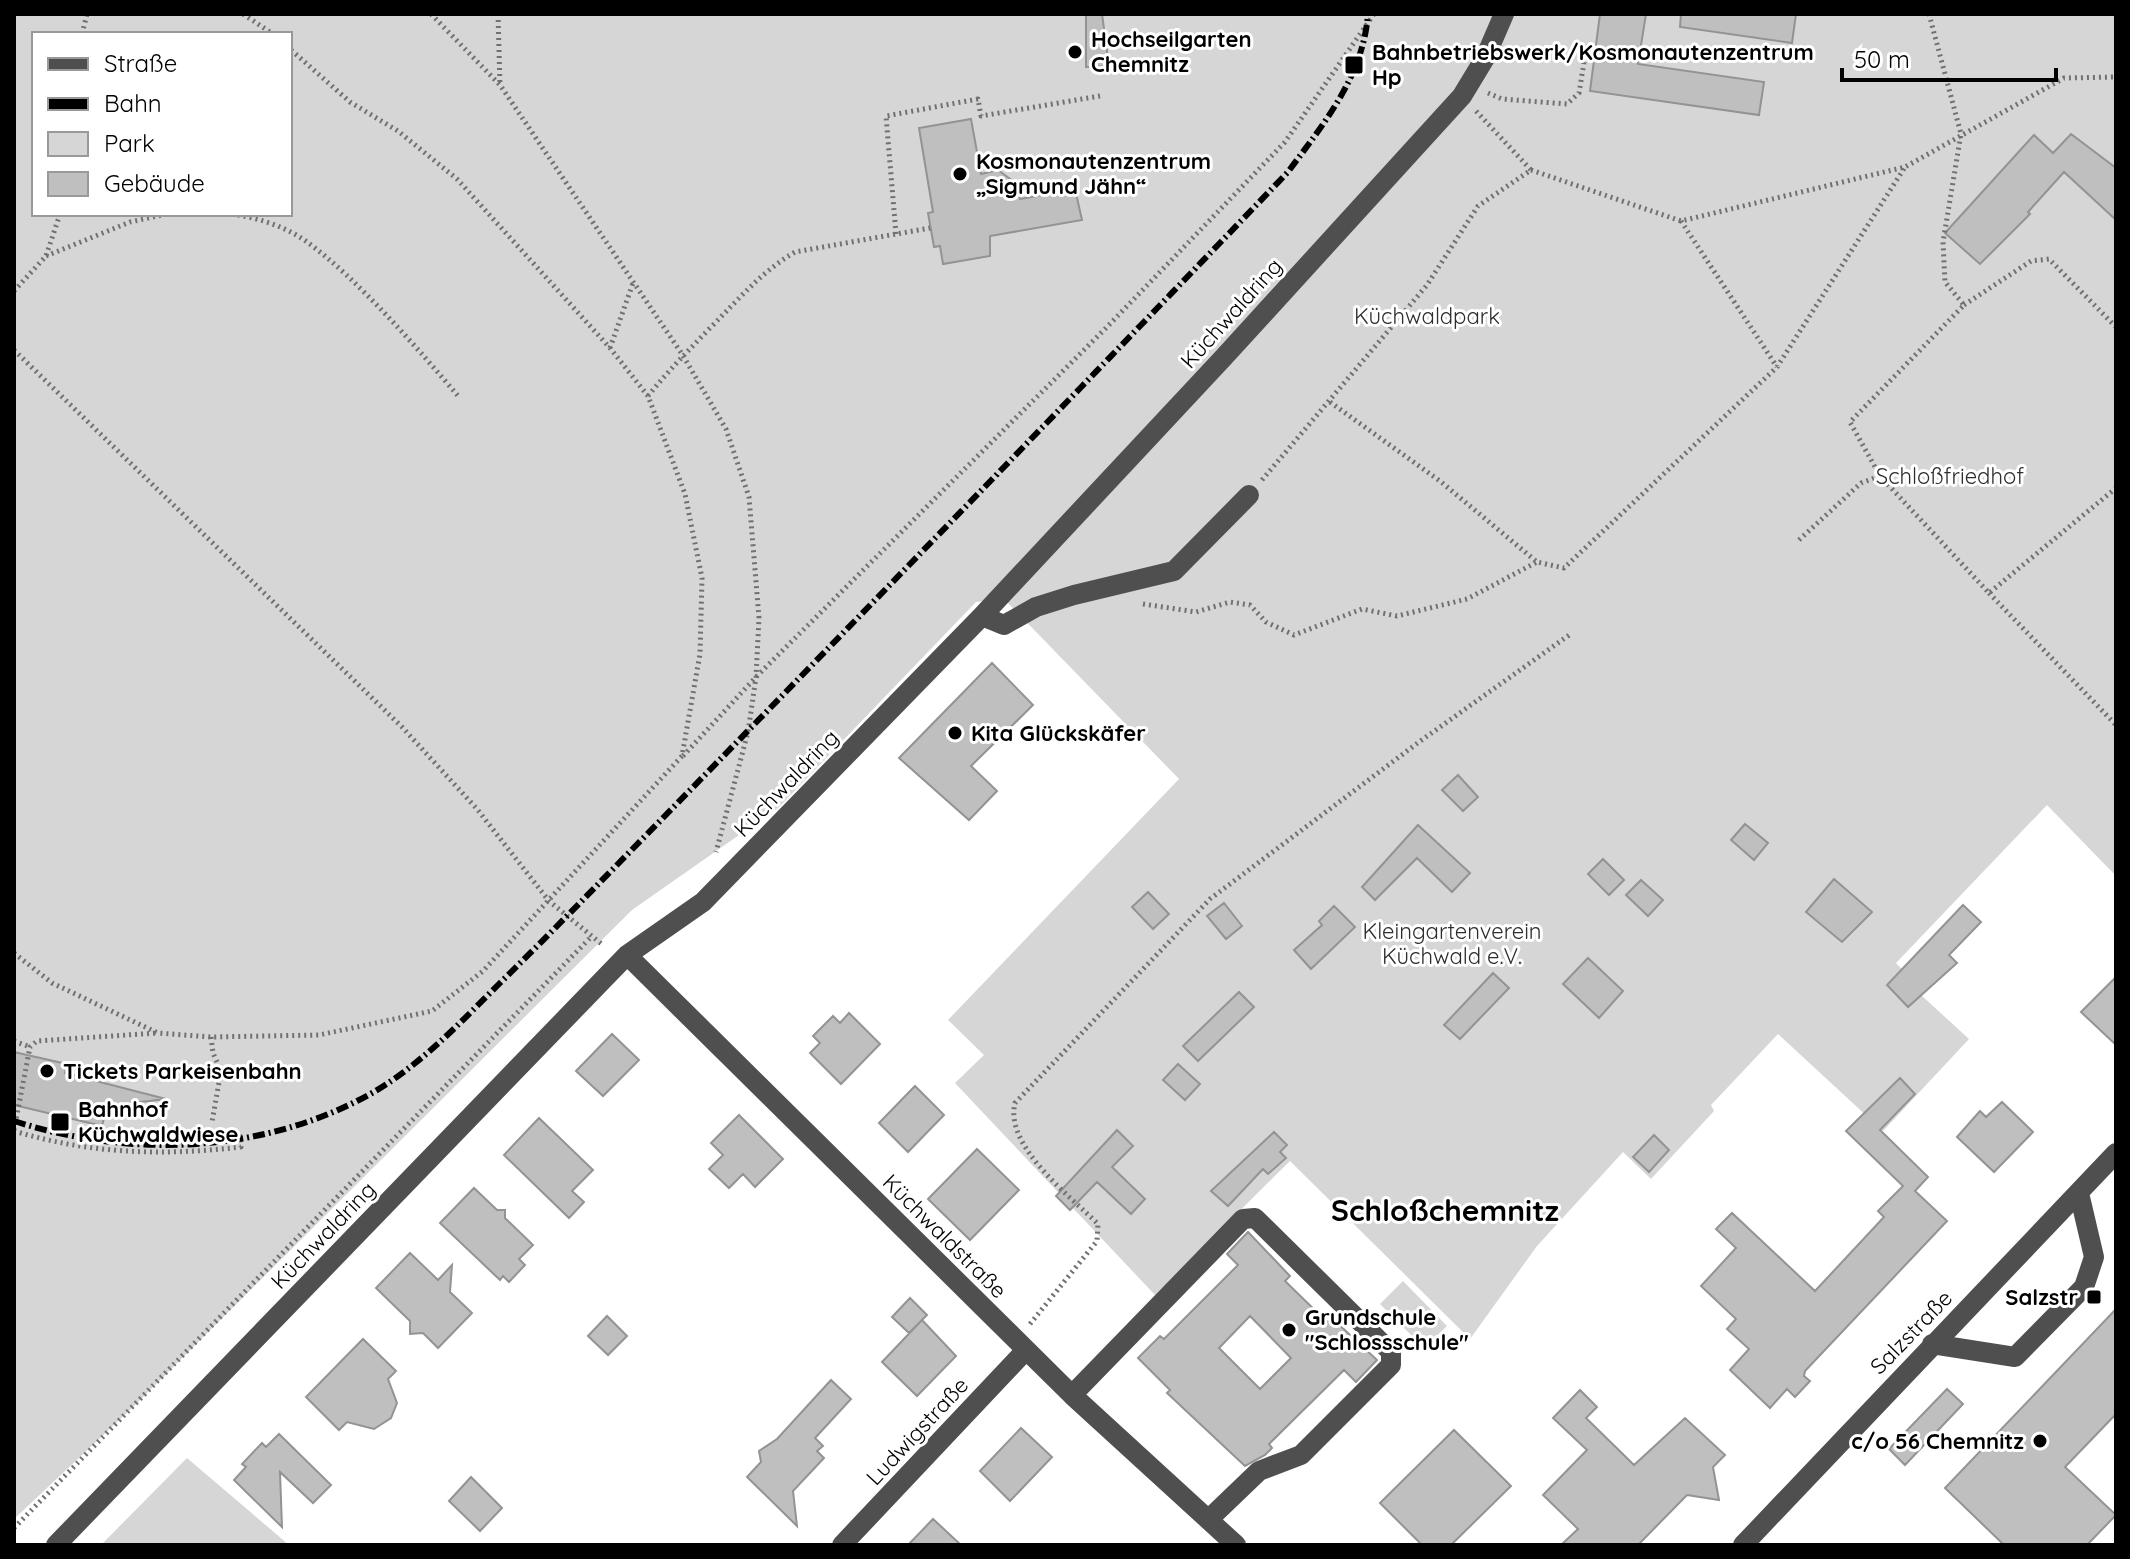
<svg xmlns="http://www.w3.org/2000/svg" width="2130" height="1559" font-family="Quicksand,sans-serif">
	<rect width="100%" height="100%" fill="#fff"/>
	<path fill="#d6d6d6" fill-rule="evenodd" d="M 14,14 L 2116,14 L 2116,876 L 2047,805 L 1896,963 L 1923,992 L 1921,995 L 1969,1039 L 1883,1131 L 1778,1034 L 1711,1105 L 1714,1111 L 1651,1179 L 1623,1152 L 1537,1246 L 1470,1339 L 1290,1161 L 1155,1295 L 955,1083 L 984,1055 L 948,1020 L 1179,779 L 1004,599 L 976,602 L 779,807 L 632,910 L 133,1407 L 14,1519 ZM 34,34 L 290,34 L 290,214 L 34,214 Z
		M 1403,1281 L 1447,1326 L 1424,1348 L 1380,1304 Z
		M 187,1458 L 289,1545 L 101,1545 Z"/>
	<path fill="#bfbfbf" stroke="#939393" stroke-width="2" fill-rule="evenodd" d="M 1086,14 L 1102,14 L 1109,66 L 1086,67 Z
		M 1600,14 L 1646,14 L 1638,64 L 1764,82 L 1759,115 L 1590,91 Z
		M 1681,14 L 1796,14 L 1792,43 L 1680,27 Z
		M 971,119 L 981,174 L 998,170 L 1017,184 L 1020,199 L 1075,189 L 1082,220 L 990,236 L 990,256 L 943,264 L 940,246 L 934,247 L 928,213 L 933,212 L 919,128 Z
		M 2071,134 L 2116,168 L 2116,220 L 2064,172 L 2028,212 L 2030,214 L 1980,264 L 1945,233 L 2034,135 L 2053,153 Z
		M 992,663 L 1033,705 L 971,766 L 997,791 L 969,820 L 899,758 Z
		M 1458,775 L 1478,797 L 1463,811 L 1442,790 Z
		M 1745,824 L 1768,843 L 1754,860 L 1731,840 Z
		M 1418,825 L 1470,873 L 1452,892 L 1417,858 L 1375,900 L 1362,887 Z
		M 1603,859 L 1624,880 L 1609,895 L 1588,874 Z
		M 1834,879 L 1872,912 L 1842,942 L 1806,912 Z
		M 1641,880 L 1663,900 L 1648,916 L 1626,895 Z
		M 1148,892 L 1169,914 L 1153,929 L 1132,907 Z
		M 1224,903 L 1242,926 L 1226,939 L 1207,916 Z
		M 1963,905 L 1981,922 L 1949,955 L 1957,963 L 1908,1007 L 1887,985 Z
		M 1334,906 L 1355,927 L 1311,969 L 1294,950 L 1322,925 L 1319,921 Z
		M 1588,958 L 1623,991 L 1599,1018 L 1563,984 Z
		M 1493,973 L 1509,988 L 1460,1039 L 1444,1025 Z
		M 2116,977 L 2116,1045 L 2081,1012 Z
		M 1239,992 L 1254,1007 L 1198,1061 L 1183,1046 Z
		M 849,1013 L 880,1044 L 841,1084 L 810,1053 L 820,1043 L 813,1036 L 833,1016 L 840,1023 Z
		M 612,1034 L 639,1060 L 603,1096 L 576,1071 Z
		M 14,1052 L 67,1064 L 65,1073 L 166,1099 L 107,1106 L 102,1126 L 14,1105 Z
		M 1178,1064 L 1200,1084 L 1185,1100 L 1163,1080 Z
		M 1900,1078 L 1915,1094 L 1880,1130 L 1928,1177 L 1915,1191 L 1947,1221 L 1805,1371 L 1804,1376 L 1810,1381 L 1795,1397 L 1787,1389 L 1770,1408 L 1730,1370 L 1749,1349 L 1727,1329 L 1736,1319 L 1701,1286 L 1736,1248 L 1716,1229 L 1732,1213 L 1815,1291 L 1884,1217 L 1878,1211 L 1903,1186 L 1846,1131 Z
		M 915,1086 L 944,1115 L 908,1152 L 879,1123 Z
		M 2002,1102 L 2033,1132 L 1994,1172 L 1957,1137 L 1980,1111 L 1986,1117 Z
		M 739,1115 L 783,1159 L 755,1187 L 743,1174 L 729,1188 L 709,1169 L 723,1155 L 711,1143 Z
		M 539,1118 L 593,1170 L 572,1191 L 584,1202 L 569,1218 L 504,1155 Z
		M 1117,1130 L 1133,1146 L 1112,1167 L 1145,1199 L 1131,1214 L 1097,1182 L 1070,1210 L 1056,1196 Z
		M 1274,1132 L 1287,1145 L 1280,1152 L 1286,1158 L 1268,1174 L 1263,1169 L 1228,1206 L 1211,1191 Z
		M 1654,1135 L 1669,1150 L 1649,1172 L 1633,1157 Z
		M 977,1149 L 1019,1190 L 970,1240 L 928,1199 Z
		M 474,1188 L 497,1210 L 505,1210 L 505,1218 L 533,1245 L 519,1259 L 525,1265 L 509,1282 L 503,1276 L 500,1280 L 440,1223 Z
		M 1248,1232 L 1290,1276 L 1285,1281 L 1327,1322 L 1332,1318 L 1377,1360 L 1356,1382 L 1344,1370 L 1269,1444 L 1272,1448 L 1265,1455 L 1245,1466 L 1167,1393 L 1170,1390 L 1138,1358 L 1160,1336 L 1164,1339 L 1238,1265 L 1227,1254 ZM 1250,1316 L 1291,1358 L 1260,1389 L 1219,1348 Z
		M 410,1253 L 438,1280 L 452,1265 L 450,1292 L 472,1313 L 438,1348 L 423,1333 L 410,1334 L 410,1321 L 376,1288 Z
		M 910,1298 L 927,1315 L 909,1333 L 892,1317 Z
		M 2116,1309 L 2116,1414 L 2065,1467 L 2116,1515 L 2087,1545 L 2004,1545 L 1945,1488 Z
		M 607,1316 L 627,1336 L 608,1355 L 588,1336 Z
		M 922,1320 L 956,1356 L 917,1396 L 882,1362 Z
		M 363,1339 L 396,1371 L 388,1379 L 397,1403 L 391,1418 L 374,1429 L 347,1422 L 339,1430 L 306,1397 Z
		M 831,1380 L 851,1399 L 815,1438 L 823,1446 L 817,1451 L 824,1458 L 793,1491 L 797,1526 L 747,1477 L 761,1462 L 759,1451 L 777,1439 Z
		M 1947,1389 L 1963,1404 L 1905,1465 L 1889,1449 Z
		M 1580,1390 L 1597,1407 L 1586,1418 L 1634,1465 L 1685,1418 L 1725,1455 L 1713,1467 L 1719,1500 L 1687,1495 L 1638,1545 L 1561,1545 L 1578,1529 L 1543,1495 L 1587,1450 L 1553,1418 Z
		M 1021,1428 L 1052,1457 L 1010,1501 L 980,1471 Z
		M 1454,1430 L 1511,1486 L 1451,1545 L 1422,1545 L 1380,1503 Z
		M 279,1434 L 331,1485 L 313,1503 L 280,1472 L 282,1527 L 234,1480 L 246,1467 L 242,1464 L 262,1443 L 266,1447 Z
		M 471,1477 L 502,1508 L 480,1531 L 449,1501 Z
		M 933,1519 L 961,1545 L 908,1545 Z"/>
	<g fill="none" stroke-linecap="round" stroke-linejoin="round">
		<path stroke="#717171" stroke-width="5" stroke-dasharray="2 4" stroke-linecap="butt" d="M 243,14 L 273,34
			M 431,14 L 500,85 L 682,354 L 726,429 L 749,497 L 759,618 L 756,677 L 748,732 L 716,852
			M 498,14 L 500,85
			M 1929,14 L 1961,134 L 1943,242 L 1945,282 L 1964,305 L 1850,422 L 1880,476 L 1989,593 L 2116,488
			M 82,34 L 87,14
			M 1488,93 L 1502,99 L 1567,104 L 1579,93 L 1587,44
			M 1531,170 L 1681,221 L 1905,167 L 2064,78 L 2116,77
			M 232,214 C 258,218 285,226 307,242 C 357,278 418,349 459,397
			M 1681,221 L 1777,367
			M 896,234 L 886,116 L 978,99 L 981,116 L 1100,96
			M 46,256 L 130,222 L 167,214
			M 14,291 L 46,256 L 60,214
			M 1964,305 L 2031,261 L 2049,259 L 2116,327
			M 610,348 L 633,283
			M 14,350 L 402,727 L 477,809 L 549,901 L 604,946
			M 648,396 C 668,371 689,350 711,327 C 739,299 761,272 795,252 L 930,228
			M 1330,402 L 1440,481 L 1537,562 L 1564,568 L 1777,367 L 1905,167
			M 1262,480 L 1427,285 L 1478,206 L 1531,170 L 1476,111
			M 1799,540 L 1861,483 L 1880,476
			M 1989,593 L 2116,725
			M 1143,604 L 1196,612 L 1230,602 L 1250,605 L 1266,622 L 1294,635 L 1362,609 L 1397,616 L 1467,599 L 1537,562
			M 683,756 L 756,677 L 1106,328 L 1285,142 L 1374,14
			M 14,953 L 52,983 L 158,1033 L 211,1037 L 319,1035 L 432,1011 L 483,971 L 682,756 L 700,654 L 702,578 L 685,494 L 648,396 L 610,348 L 457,179 L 398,131 L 350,102 L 290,49
			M 211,1037 L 213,1053 L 221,1071 L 212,1122
			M 14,1041 L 30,1047
			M 14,1130 L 30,1047 L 37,1041 L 157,1033
			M 14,1131 C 90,1154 163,1156 241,1147 L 239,1132 L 235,1132
			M 1030,1324 L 1097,1241 L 1098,1224 C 1070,1196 1004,1146 1015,1103 L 1210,899 L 1419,742 L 1572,633
			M 14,1528 L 591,937"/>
		<path stroke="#4f4f4f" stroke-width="20" d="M 982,616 L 1004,625 L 1036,607 L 1074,595 L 1174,571 L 1249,495
			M 627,955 L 1072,1395 L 1236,1545
			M 1932,1344 L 2015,1357 L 2084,1287 L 2094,1257 L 2079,1193
			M 1072,1395 L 1243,1219 L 1255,1218 L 1391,1352 L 1391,1365 L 1301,1455 L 1259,1471 L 1209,1519
			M 56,1545 L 627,955 L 703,902 L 982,616 L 1224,357 L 1462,96 L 1485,58 L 1504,14
			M 842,1545 L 1026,1350
			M 1743,1545 L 2116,1153"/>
		<path stroke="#000" stroke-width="6" stroke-dasharray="12 4 2 4" stroke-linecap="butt" d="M 14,1121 C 126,1157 252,1154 357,1101 C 412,1074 456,1027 499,984 C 553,931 605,877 658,823 C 869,607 1079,390 1288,172 C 1324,123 1363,77 1368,14"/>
	</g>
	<g fill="#000" stroke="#fff" stroke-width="3">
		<circle cx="1075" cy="52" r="8"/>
		<rect x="1344" y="55" width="20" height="20" rx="4"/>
		<circle cx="960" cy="174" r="8"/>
		<circle cx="955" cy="733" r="8"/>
		<circle cx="47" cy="1071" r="8"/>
		<rect x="50" y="1112" width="20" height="20" rx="4"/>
		<rect x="2086" y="1289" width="16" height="16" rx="4"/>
		<circle cx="1289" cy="1330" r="8"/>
		<circle cx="2040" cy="1441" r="8"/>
	</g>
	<g text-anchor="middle" stroke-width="6" stroke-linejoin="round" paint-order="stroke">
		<g font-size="22" font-weight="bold" fill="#000" stroke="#fff" text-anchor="start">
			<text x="1091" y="47">Hochseilgarten<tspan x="1091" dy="25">Chemnitz</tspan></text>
			<text x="1372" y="60">Bahnbetriebswerk/Kosmonautenzentrum<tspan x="1372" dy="25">Hp</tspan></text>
			<text x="976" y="169">Kosmonautenzentrum<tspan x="976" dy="25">„Sigmund Jähn“</tspan></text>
			<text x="971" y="741">Kita Glückskäfer</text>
			<text x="63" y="1079">Tickets Parkeisenbahn</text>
			<text x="78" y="1117">Bahnhof<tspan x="78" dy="25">Küchwaldwiese</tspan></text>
			<text x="2078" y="1305" text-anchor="end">Salzstr</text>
			<text x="1305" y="1325">Grundschule<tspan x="1305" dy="25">"Schlossschule"</tspan></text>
			<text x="2024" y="1449" text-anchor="end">c/o 56 Chemnitz</text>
		</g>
		<g font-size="22" fill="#000" stroke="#fff">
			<text transform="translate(1231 313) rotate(-48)" y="8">Küchwaldring</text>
			<text transform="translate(786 783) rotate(-46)" y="8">Küchwaldring</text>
			<text transform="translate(323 1235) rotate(-46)" y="8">Küchwaldring</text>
			<text transform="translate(945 1236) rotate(45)" y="8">Küchwaldstraße</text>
			<text transform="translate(1911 1332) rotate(-46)" y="8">Salzstraße</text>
			<text transform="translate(917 1431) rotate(-47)" y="8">Ludwigstraße</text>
		</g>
		<g font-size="22" fill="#2d2d2d" stroke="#fff">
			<text x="1427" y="324">Küchwaldpark</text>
			<text x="1950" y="484">Schloßfriedhof</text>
			<text x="1452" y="939">Kleingartenverein<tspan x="1452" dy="25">Küchwald e.V.</tspan></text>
		</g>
		<g font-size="30" font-weight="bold" fill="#000" stroke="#fff">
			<text x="1445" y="1221">Schloßchemnitz</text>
		</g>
	</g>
	<rect width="2130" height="1559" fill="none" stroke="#000000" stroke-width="32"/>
	<rect x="32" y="32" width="260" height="184" fill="#ffffff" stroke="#999999" stroke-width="2"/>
	<rect x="48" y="58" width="40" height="12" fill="#4f4f4f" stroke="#999999" stroke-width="2"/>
	<text x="104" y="72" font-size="24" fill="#000000">Straße</text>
	<rect x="48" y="98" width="40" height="12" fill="#000000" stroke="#999999" stroke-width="2"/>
	<text x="104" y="112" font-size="24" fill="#000000">Bahn</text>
	<rect x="48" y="132" width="40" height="24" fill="#d6d6d6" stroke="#999999" stroke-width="2"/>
	<text x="104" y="152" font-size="24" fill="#000000">Park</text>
	<rect x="48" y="172" width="40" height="24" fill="#bfbfbf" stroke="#999999" stroke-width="2"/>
	<text x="104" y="192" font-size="24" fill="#000000">Gebäude</text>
	<path d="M1842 68v12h214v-12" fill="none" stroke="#000000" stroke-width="4"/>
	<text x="1854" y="68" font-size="24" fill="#000000" stroke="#ffffff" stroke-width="6" paint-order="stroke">50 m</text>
</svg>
